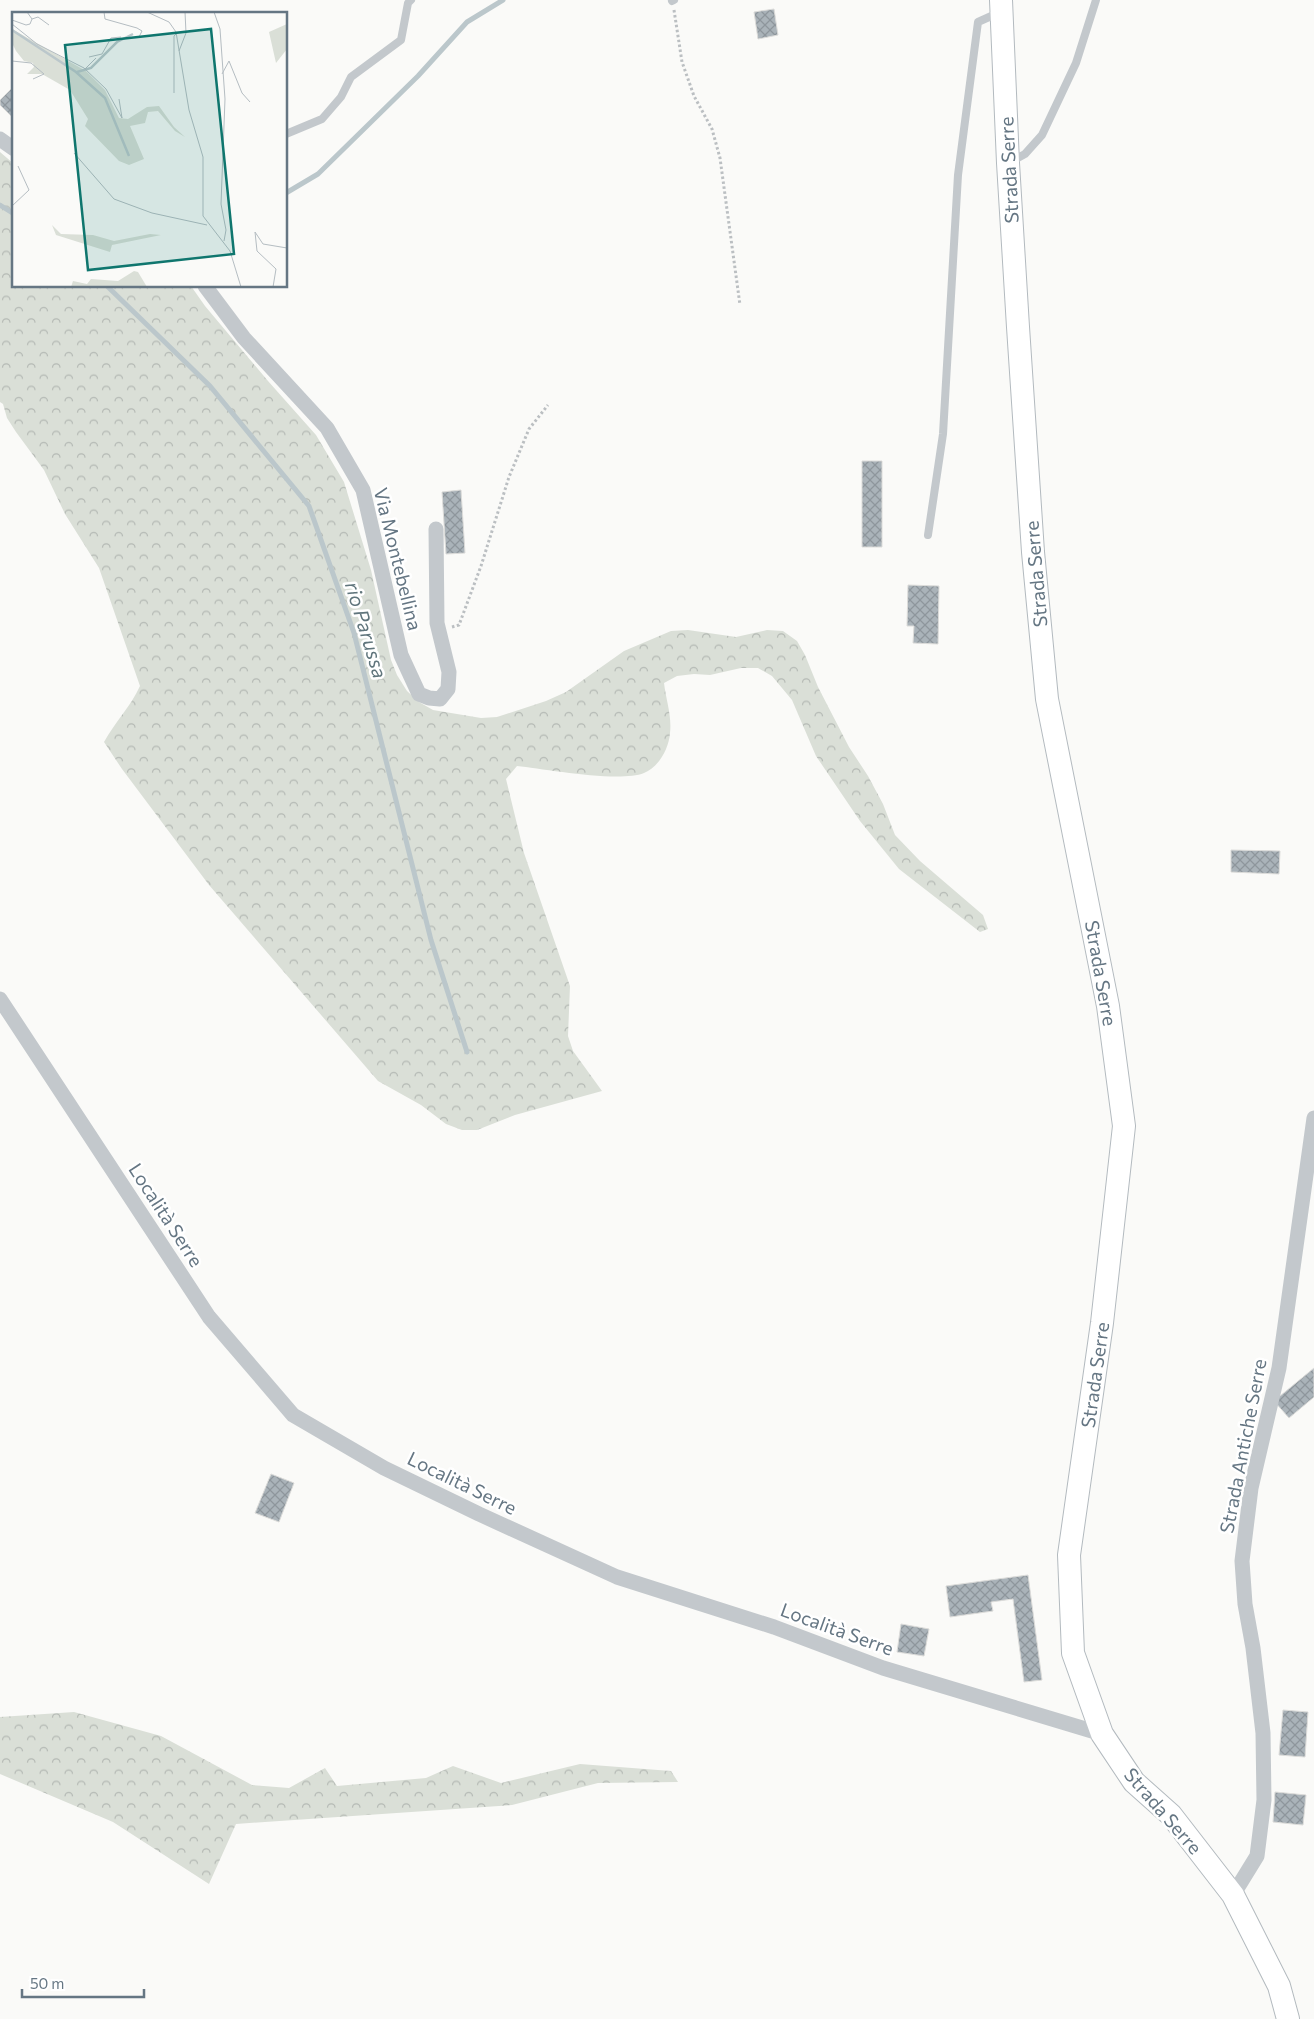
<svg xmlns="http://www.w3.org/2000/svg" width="1314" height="2019" font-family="Commissioner,sans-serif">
	<defs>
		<pattern id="forest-crowns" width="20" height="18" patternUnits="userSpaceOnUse" patternTransform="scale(1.25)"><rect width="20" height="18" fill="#dadfd7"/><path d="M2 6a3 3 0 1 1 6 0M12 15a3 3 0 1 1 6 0" fill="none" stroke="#b4b9b4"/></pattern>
		<pattern id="building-cross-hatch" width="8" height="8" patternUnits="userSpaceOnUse" patternTransform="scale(1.25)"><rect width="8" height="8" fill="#aab3b9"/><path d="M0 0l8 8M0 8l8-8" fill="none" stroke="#8e969c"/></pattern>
	</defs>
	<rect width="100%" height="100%" fill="#fafaf8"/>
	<path fill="url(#forest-crowns)" d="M 0,152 L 14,164 L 14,286 L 191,286 L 205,306 L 268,381 L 316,435 L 344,482 L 371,570 L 391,660 L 397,675 L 407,691 L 419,702 L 433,710 L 481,718 L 497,717 L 546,701 L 566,692 L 624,651 L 671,631 L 688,630 L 736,637 L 767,630 L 783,631 L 797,641 L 805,655 L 818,687 L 849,747 L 868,776 L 883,804 L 895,835 L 920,861 L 983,915 L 988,929 L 980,932 L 899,869 L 860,821 L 816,756 L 792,700 L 772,676 L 758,668 L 741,668 L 710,675 L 694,674 L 677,676 L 664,683 C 666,700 672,716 670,733 C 669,748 659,767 644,773 C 619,783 545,769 517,766 L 506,779 L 524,853 L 570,986 L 568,1036 L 573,1051 L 602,1091 L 515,1115 L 477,1130 L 462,1130 L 446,1124 L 421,1105 L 378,1081 L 209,885 L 122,769 L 104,742 C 115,722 131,706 140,686 L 99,568 L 65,514 L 44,470 L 16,432 L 7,418 L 3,404 L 0,402 Z
		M 74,1712 L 161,1736 L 252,1785 L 289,1788 L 325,1768 L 337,1786 L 426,1778 L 453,1766 L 501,1783 L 580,1764 L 671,1771 L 678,1782 L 598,1783 L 512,1805 L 236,1824 L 209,1884 L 113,1822 L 0,1774 L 0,1717 Z"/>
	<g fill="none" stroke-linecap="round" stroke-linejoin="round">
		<path stroke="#bbc7cb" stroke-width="5" d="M 286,193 L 318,174 L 418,76 L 467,22 L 503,0
			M 0,205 L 14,214
			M 107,286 L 210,386 L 309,506 L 354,633 L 431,940 L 467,1052"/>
	</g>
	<path fill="url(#building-cross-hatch)" stroke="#dcdcda" d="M 774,9 L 778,35 L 758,39 L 754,12 Z
		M 14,86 L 14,113 L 11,116 L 0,105 L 0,100 Z
		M 862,461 L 882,461 L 882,547 L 862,547 Z
		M 461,490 L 465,553 L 446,554 L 442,492 Z
		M 908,585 L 939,586 L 938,644 L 913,643 L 914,626 L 907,626 Z
		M 1231,850 L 1280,851 L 1279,874 L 1231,872 Z
		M 1314,1368 L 1314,1397 L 1289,1418 L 1274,1401 Z
		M 271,1474 L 294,1483 L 279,1522 L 255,1513 Z
		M 1028,1575 L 1042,1680 L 1024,1682 L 1013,1599 L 991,1602 L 993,1611 L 950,1617 L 946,1586 Z
		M 901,1624 L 929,1629 L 924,1656 L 897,1652 Z
		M 1283,1710 L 1308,1712 L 1305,1757 L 1279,1755 Z
		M 1275,1792 L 1306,1795 L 1303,1825 L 1273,1822 Z"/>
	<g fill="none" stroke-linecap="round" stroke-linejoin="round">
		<defs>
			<path id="secondary" d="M 1001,0 L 1008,163 L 1018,327 L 1033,552 L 1047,699 L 1108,1006 L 1124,1126 L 1102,1323 L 1069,1555 L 1073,1653 L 1102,1734 L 1134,1782 L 1171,1815 L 1233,1895 L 1279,1986 L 1288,2019"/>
		</defs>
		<use href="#secondary" stroke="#b3babf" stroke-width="24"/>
		<path stroke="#bbbfc2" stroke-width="3" stroke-dasharray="2.5 2.5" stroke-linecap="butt" d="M 674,10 L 682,62 L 694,96 L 712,129 L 720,158 L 740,305
			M 452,627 L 459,625 L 481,566 L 509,477 L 529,429 L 548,405"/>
		<path stroke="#c3c8cc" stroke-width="8" d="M 672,1 L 674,0
			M 286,134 L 322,119 L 341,97 L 351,77 L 401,40 L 408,3 L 411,0
			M 1012,161 L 1025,154 L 1042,135 L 1076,63 L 1096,0
			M 928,535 L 943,434 L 958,175 L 978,22 L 998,13"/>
		<path stroke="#c3c8cc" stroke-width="15" d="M 0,139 L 14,149
			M 205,286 L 244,338 L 327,428 L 363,490 L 401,655 L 419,694 L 429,698 L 440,699 L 448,689 L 449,672 L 437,623 L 436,529
			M 0,999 L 209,1317 L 293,1415 L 384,1468 L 479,1514 L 617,1577 L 774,1627 L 883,1668 L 1102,1734
			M 1233,1895 L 1257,1856 L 1264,1800 L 1263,1733 L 1253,1648 L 1245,1604 L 1242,1561 L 1251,1488 L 1279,1368 L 1314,1118"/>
		<use href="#secondary" stroke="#fff" stroke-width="22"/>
	</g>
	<g text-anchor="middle" stroke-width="5" stroke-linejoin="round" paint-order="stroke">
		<g font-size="19" fill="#657683" stroke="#fff">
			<text transform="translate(1009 170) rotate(-93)" y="7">Strada Serre</text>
			<text transform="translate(398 559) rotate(76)" y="7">Via Montebellina</text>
			<text transform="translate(1036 574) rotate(-95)" y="7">Strada Serre</text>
			<text transform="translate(1101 973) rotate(80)" y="7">Strada Serre</text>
			<text transform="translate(166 1215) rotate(57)" y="7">Località Serre</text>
			<text transform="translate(1095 1375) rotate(-82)" y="7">Strada Serre</text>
			<text transform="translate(1243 1446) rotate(-79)" y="7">Strada Antiche Serre</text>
			<text transform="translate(462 1483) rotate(26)" y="7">Località Serre</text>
			<text transform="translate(837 1629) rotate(20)" y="7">Località Serre</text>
			<text transform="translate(1163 1811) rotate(49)" y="7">Strada Serre</text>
		</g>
		<g font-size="20" font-style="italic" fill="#60757c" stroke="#fff">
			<text transform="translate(366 630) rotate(73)" y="7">rio Parussa</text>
		</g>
	</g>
	<g transform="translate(12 12)">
		<rect width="275" height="275" fill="#fafaf8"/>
		<path d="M 275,12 L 275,37 L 264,51 L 257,20 ZM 0,17 L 74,59 L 93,78 L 107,106 L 116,107 L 135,95 L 147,94 L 162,115 L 173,125 L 163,119 L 146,99 L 136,100 L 133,111 L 118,114 L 132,147 L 117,153 L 107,149 L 73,114 L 76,107 L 58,78 L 30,62 L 15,62 L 22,55 L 21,51 L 12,49 L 4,39 L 0,31 ZM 40,213 L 49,222 L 81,223 L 102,229 L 138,222 L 149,223 L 100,233 L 98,240 L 44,223 ZM 122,259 L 126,260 L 135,275 L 59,275 L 61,269 L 75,272 L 79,267 L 106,269 Z" fill="#dadfd7"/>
		<path fill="none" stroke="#bbc7cb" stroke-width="2.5" d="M 0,18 L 64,60 L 93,86 L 117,144M 65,60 L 79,56 L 105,30 L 121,22"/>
		<path fill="none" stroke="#b5bdc2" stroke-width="1" d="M 92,0 L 93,7 L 125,16 L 130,19 L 127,25M 135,0 L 157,10 L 164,20 L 177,98 L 191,145 L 191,204 L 218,239 L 229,275M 202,0 L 208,17 L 213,87 L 209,192 L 214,218 L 212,229M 20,7 L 26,5 L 37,13M 0,8 L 14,13 L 18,12 L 20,7 L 15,0M 0,12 L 25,32 L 72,56 L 94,77 L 110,106 L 107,87M 167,39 L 174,21 L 173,0M 77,45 L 90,42 L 99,26 L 109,25M 0,49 L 19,51 L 32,62 L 21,67M 73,57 L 84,46M 210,62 L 217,49 L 230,81 L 238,90M 162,81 L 162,24 L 164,22M 62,141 L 102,187 L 140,201 L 195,213M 0,194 L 17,178 L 6,154M 261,275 L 264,257 L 245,239 L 243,220 L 251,232 L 275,236"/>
		<path fill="#0f766e" fill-opacity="0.15" stroke="#0f766e" stroke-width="2.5" d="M 199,17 L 222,242 L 76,258 L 53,33 Z"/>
		<rect width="275" height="275" fill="none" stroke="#657683" stroke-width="2.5"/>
	</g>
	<path d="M22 1989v8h122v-8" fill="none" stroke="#657683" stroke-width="2.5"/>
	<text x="30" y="1989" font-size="15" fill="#657683" stroke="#ffffff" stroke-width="4" paint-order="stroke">50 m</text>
</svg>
